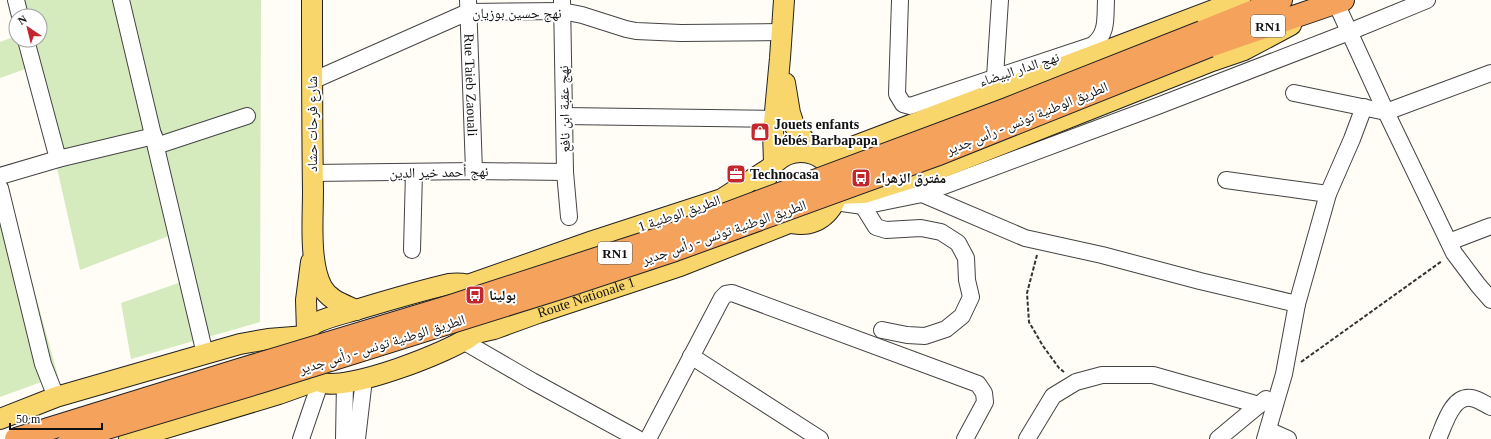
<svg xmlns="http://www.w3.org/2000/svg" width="1491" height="439" font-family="'Times New Roman','Noto Naskh Arabic',serif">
	<rect width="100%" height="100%" fill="#fffdf5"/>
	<path fill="#d5ebbd" d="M 20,0 L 261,0 L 260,322 L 131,359 L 121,303 L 187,280 L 174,234 L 80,270 L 34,66 L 0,78 L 0,42 L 16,36 L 16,40 L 40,40 L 40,16 L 23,16 Z
		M 0,167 L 58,376 L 0,397 Z"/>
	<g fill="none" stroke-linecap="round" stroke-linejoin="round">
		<defs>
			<g id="minor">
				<path d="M 16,0 L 20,16"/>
				<path d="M 121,0 L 205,354"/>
				<path id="s1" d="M 468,0 L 474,171"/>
				<path d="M 562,0 L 565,172 L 569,217"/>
				<path d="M 900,0 L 897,94 L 903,104 L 910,106 L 1093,45 C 1108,33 1105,18 1106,0"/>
				<path d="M 1336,3 L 1386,112 L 1454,253 L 1478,285 L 1491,300"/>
				<path d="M 26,40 L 58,159"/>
				<path d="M 995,77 L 1000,0"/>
				<path d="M 312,81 L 468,12 L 562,11 L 582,15 L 626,29 L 636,31 L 681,33 L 782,32"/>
				<path d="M 1294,93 L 1386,112 L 1491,73"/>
				<path d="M 564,116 L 774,119"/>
				<path d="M 156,146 L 247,116"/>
				<path d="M 312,173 L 474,171 L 565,172"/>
				<path d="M 0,176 L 58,159 L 154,136"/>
				<path d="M 1226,180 L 1328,194"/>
				<path d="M 0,188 L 43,364 L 56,397"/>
				<path d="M 922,194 L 1025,238 L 1102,255 L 1200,281 L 1297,304"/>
				<path d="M 835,202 L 863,206 L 922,194 L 1155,107 L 1349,32 L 1427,0"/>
				<path d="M 863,206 L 876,227 L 886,230 L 921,228 L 941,232 L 958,243 L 966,258 L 967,280 L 971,297 L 962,316 L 946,329 L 925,336 L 907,335 L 882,330"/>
				<path d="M 1449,242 L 1491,226"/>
				<path d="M 412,250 L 414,172"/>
				<path d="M 463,341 L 532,381 L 638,439"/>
				<path d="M 691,356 L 820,439"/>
				<path d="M 1268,430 L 1288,439"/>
				<path d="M 301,439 L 317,392 L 318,380"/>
				<path d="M 344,439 L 345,382"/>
				<path d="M 357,439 L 364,379"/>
				<path d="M 648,439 L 722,298 L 726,294 L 732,293 L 978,384 L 984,393 L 985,402 L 965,439"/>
				<path d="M 1027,439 L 1053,396 L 1076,382 L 1102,375 L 1153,375 L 1259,405"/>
				<path d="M 1218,439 L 1266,399"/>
				<path d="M 1265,439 L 1284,374 L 1297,304 L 1328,194 L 1352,139 L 1364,107"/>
				<path d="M 1438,439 C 1444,426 1452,395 1471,398 C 1478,399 1485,404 1491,407"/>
			</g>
			<g id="major">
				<path d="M 312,0 C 312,64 312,127 313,191 C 313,218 309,263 322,287 C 329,300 343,304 356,310"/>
				<path d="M 785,83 L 790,113 L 794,125 L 813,153"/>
				<circle cx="801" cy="188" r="36"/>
				<path d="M 823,158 L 1240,0"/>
				<path d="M 774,163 L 773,133 L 780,58 L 784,0"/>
				<path d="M 837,194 L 864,193 L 934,171 L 1212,61 L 1244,50 L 1291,25"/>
				<path d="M 449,284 C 458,283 466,283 473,287 C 490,298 485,324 472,335 C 453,351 344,393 321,382 C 312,377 309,362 308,353 C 307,345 304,335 309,329 C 311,326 315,323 318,322 C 331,316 346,313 359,309 C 389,300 419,291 449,284 Z"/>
				<path d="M 468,285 L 593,241 L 722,199 L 770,168"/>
				<path d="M 307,332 L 306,300 L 311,262"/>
				<path id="s2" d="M 472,334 L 494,329 L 538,313 L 680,266 L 789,223"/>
				<path d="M 0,419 L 56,397 L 205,354 L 240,344 L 268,339 L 306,336"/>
				<path d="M 129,439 L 279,394 L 318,380"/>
			</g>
			<path id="highway" d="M 1202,32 L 1281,0
				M 1209,46 L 1343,0"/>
		</defs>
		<use href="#minor" stroke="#444" stroke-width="18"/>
		<use href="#major" stroke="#222" stroke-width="22"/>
		<use href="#highway" stroke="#222" stroke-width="24"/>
		<path stroke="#333" stroke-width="2" stroke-dasharray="4 2" stroke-linecap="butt" d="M 1037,255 L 1027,293 L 1029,322 L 1043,346 L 1059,368 L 1064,372
			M 1301,362 L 1442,261"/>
		<use href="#minor" stroke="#fff" stroke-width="16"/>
		<use href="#major" stroke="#f9d66b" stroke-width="20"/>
		<use href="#highway" stroke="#f5a25d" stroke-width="22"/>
		<defs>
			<path id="highway-bridge" d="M 16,439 L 239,370 L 451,306 L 670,235 L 1007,109 L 1202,32
				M 70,439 L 260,382 L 557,289 L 675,250 L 936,155 L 1209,46"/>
		</defs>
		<use href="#highway-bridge" stroke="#222" stroke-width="24" stroke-linecap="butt"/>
		<use href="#highway-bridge" stroke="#f5a25d" stroke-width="22"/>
	</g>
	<defs>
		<symbol id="shop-square" viewBox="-11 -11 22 22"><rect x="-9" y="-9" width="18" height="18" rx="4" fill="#c4262e" stroke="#fff"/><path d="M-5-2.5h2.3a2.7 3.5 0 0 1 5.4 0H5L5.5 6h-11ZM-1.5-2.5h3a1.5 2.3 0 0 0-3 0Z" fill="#fff"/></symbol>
		<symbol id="office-square" viewBox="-11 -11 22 22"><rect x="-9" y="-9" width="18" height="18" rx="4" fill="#c4262e" stroke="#fff"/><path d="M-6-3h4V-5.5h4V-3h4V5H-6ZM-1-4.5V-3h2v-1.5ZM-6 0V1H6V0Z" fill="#fff"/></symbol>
		<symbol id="bus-square" viewBox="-11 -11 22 22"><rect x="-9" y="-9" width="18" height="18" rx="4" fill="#c4262e" stroke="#fff"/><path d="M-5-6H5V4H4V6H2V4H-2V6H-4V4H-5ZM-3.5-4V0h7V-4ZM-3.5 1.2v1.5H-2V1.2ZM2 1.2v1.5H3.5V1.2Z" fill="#fff"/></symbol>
	</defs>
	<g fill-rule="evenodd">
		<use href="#shop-square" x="749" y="121" width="22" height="22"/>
		<use href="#office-square" x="725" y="163" width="22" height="22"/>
		<use href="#bus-square" x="850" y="167" width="22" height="22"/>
		<use href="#bus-square" x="464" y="284" width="22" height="22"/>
	</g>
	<g text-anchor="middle" stroke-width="4" stroke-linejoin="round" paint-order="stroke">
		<g fill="#fff" stroke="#585858" stroke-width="1">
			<rect x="1251" y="15" width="34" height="22" rx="3"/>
			<rect x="598" y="242" width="34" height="22" rx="3"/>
		</g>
		<g font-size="13" font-weight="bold" fill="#111">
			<text x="1268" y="31">RN1</text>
			<text x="615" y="258">RN1</text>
		</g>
		<g font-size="14" fill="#111" stroke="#fff">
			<text x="517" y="18">نهج حسين بوزيان</text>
			<text transform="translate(1019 69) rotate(-18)" y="5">نهج الدار البيضاء</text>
			<text dy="5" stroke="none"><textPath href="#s1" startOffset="85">Rue Taieb Zaouali</textPath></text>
			<text transform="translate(564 109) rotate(-91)" y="5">نهج عقبة ابن نافع</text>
			<text transform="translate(1027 118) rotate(-22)" y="5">الطريق الوطنية تونس - رأس جدير</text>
			<text transform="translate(312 124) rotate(-90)" y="5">شارع فرحات حشاد</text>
			<text transform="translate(439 172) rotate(-1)" y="5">نهج أحمد خير الدين</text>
			<text transform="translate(679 213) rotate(-19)" y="5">الطريق الوطنية 1</text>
			<text transform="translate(724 232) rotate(-19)" y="5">الطريق الوطنية تونس - رأس جدير</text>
			<text dy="5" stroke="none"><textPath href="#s2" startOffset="120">Route Nationale 1</textPath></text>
			<text transform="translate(382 344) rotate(-17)" y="5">الطريق الوطنية تونس - رأس جدير</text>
		</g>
		<g font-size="14" font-weight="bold" fill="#111" stroke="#fff" text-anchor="start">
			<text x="774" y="129">Jouets enfants<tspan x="774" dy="16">bébés Barbapapa</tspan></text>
			<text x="750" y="179">Technocasa</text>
			<text x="875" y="183">مفترق الزهراء</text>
			<text x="489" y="300">بولينا</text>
		</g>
	</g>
	<g transform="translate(28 28) rotate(325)"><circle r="19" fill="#ffffff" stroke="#a0a0a0"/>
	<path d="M0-3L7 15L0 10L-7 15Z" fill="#c4262e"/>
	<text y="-6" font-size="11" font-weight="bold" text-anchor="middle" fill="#111111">N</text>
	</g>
	<path d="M10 423v6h92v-6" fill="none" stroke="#111111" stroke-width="2"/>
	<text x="16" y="423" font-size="12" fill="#111111" stroke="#ffffff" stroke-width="3" paint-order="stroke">50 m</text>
</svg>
